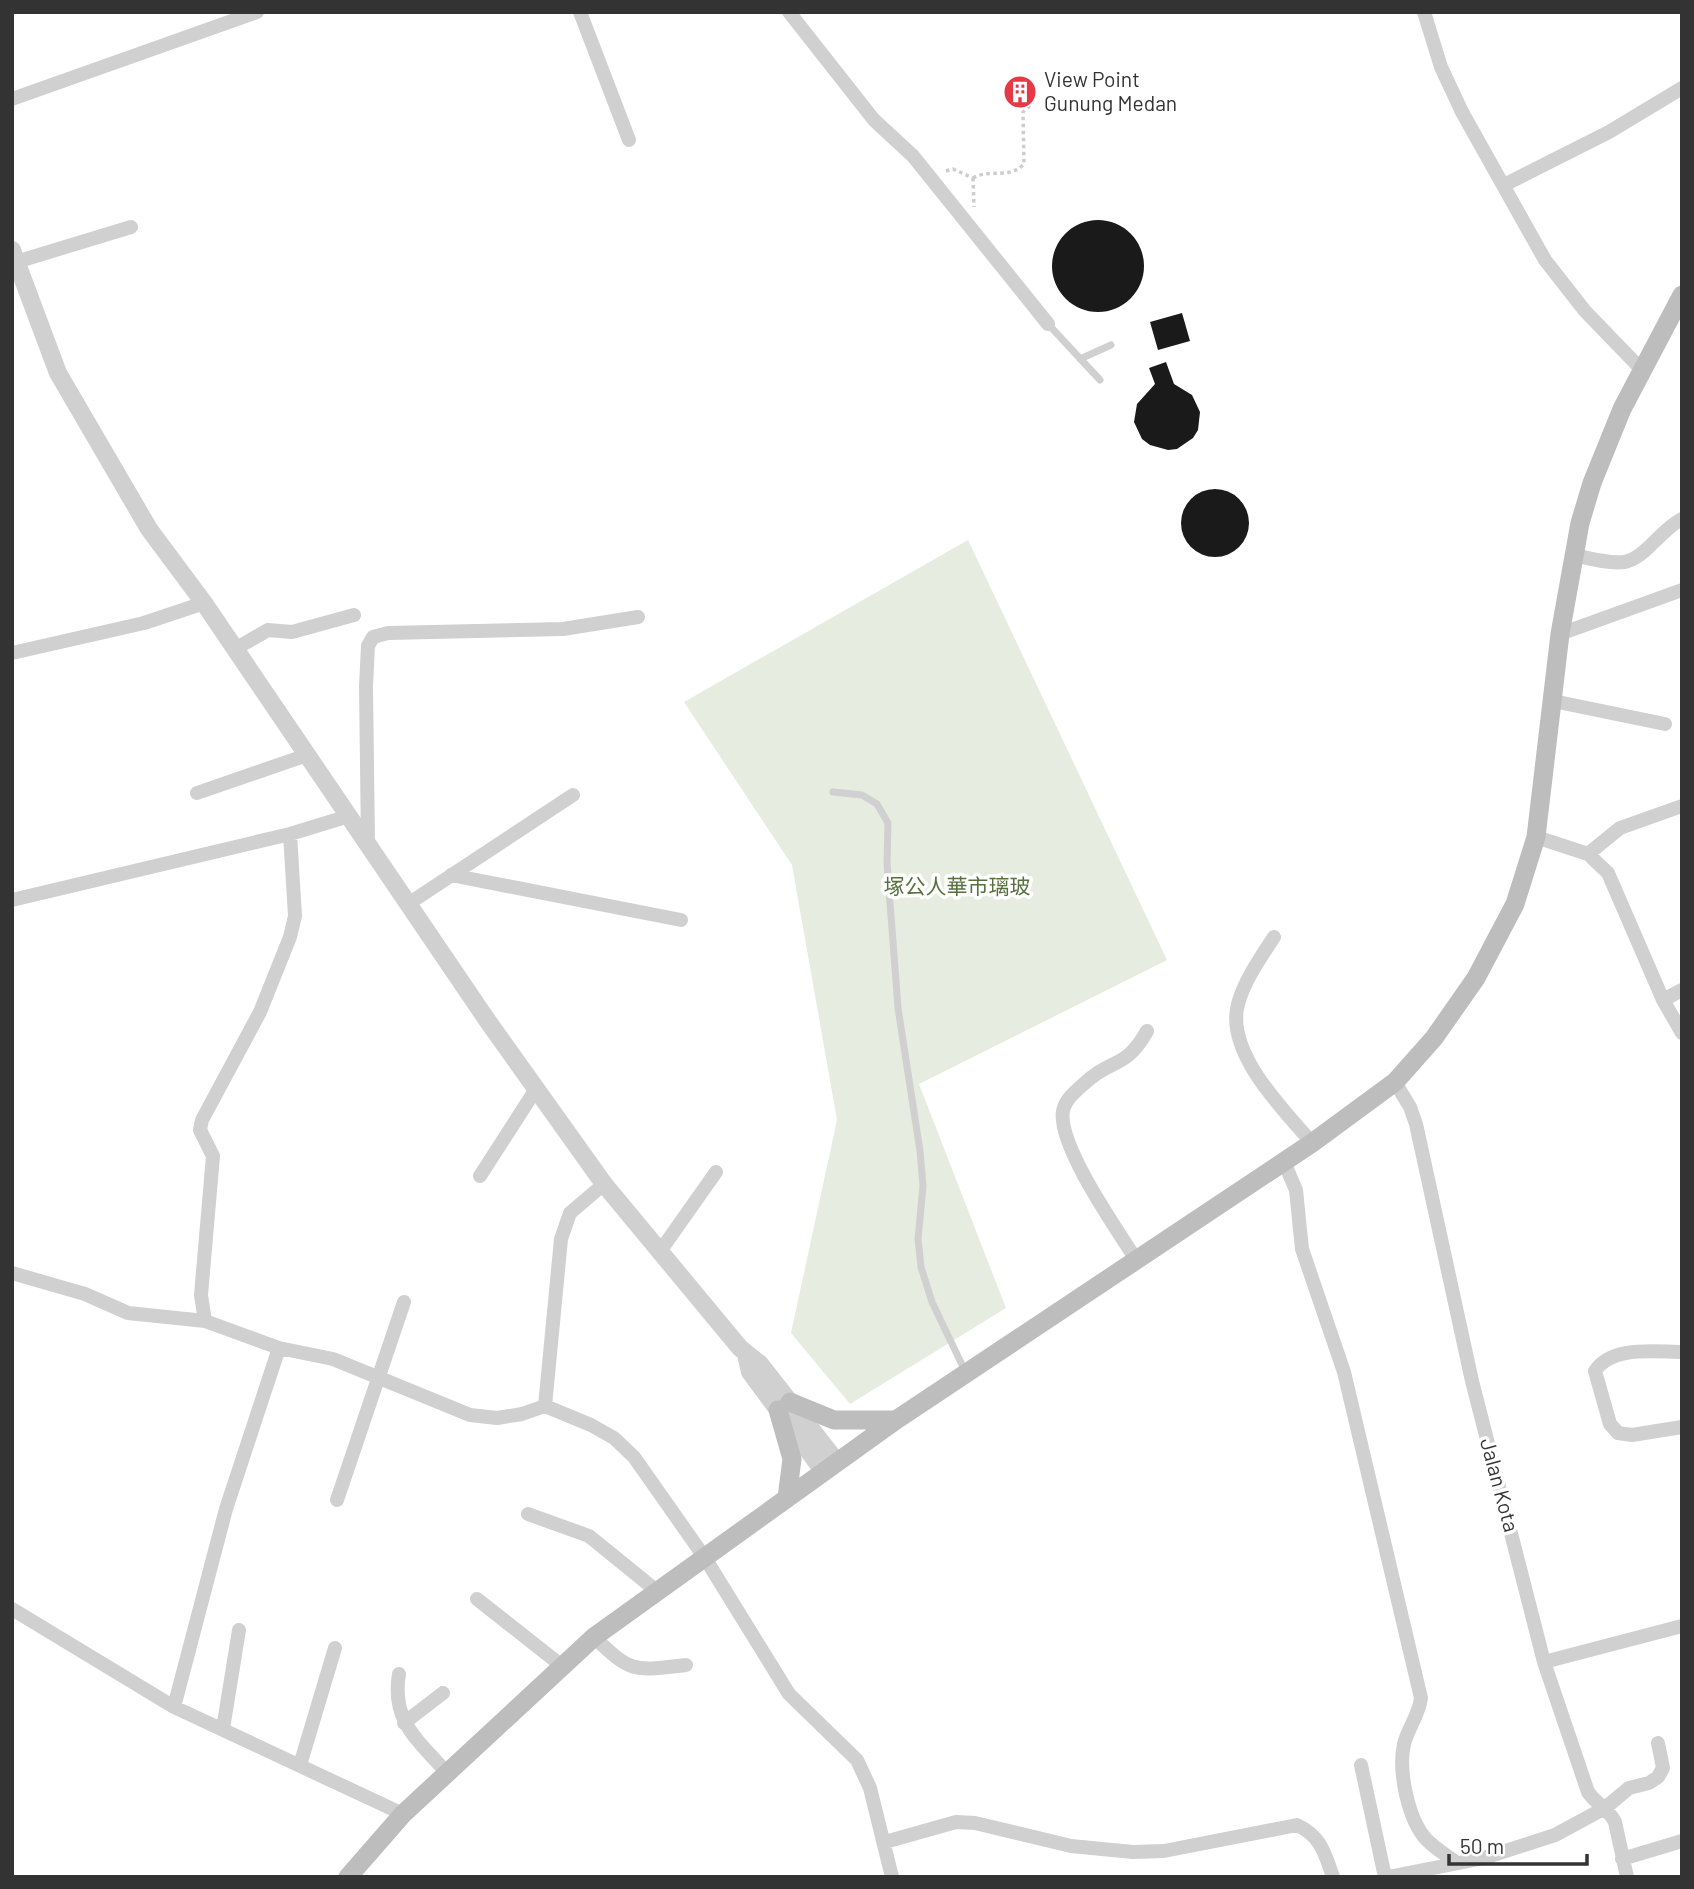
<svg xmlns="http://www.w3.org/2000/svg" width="1694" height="1889" font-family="Barlow,'Noto Sans SC',sans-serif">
	<rect width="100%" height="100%" fill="#fff"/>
	<path fill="#e6ecdf" d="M 968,540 L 1167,960 L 919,1084 L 1006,1308 L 850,1404 L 791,1333 L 837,1120 L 792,865 L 684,702 Z"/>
	<path fill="#1a1a1a" d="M1052 266a46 46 0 1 1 92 0a46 46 0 1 1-92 0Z
		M 1182,313 L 1190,341 L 1158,350 L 1150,322 Z
		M 1166,362 L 1174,384 L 1192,395 L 1200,412 L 1198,430 L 1193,438 L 1177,449 L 1168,450 L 1150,445 L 1142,439 L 1134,422 L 1137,404 L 1155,384 L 1149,368 Z
		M1181 523a34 34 0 1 1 68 0a34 34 0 1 1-68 0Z"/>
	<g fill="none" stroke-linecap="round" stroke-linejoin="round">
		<path stroke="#cdcdcd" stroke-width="3.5" stroke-dasharray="3.5 3.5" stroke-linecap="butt" d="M 946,171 L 953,169 L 973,178
			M 973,178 C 990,168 1009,180 1024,164 L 1023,112 L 1033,103
			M 973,178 L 974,207"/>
		<path stroke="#d0d0d0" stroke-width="7" d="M 1048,324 L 1100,380
			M 1080,359 L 1111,345
			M 833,792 L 862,795 L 877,804 L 888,823 L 887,863 L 898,1008 L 920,1151 L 923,1186 L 918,1239 L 921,1267 L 932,1302 L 965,1371"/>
		<path stroke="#d0d0d0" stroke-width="14" d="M 580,12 L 629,140
			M 789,12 L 874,120 L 913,156 L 1048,324
			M 1424,12 L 1441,67 L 1462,112 L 1545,260 L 1585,311 L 1642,370
			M 12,99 L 257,12
			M 1504,185 L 1609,132 L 1682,88
			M 16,262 L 131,227
			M 1574,555 C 1589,558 1608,564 1624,562 C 1646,558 1661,529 1682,519
			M 1560,634 L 1682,590
			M 235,649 L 268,630 L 292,632 L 354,615
			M 12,653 L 144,623 L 204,603
			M 1553,701 L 1665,724
			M 197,793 L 307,755
			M 1536,837 L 1588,854 L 1608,873 L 1663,1000 L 1682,1033
			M 368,843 L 366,686 L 368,646 L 373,637 L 388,633 L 563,629 L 638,617
			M 1588,854 L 1620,828 L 1682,806
			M 451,875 L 681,920
			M 12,900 L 290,834 L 349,816
			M 408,904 L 573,795
			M 1274,937 C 1261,957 1244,981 1238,1004 C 1225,1053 1284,1110 1312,1143
			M 1663,1000 L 1682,990
			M 1395,1082 L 1410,1107 L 1416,1124 L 1472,1381 L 1544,1662 L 1588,1792 C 1596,1804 1609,1809 1615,1822 L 1627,1877
			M 1284,1162 L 1296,1190 L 1302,1249 L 1344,1372 L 1421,1698 C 1419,1715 1408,1728 1404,1744 C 1398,1771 1408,1819 1426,1839 C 1435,1849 1447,1855 1457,1863
			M 480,1176 L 536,1089
			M 661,1250 L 716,1172
			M 1137,1261 C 1118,1231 1057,1145 1063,1111 C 1065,1099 1077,1090 1086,1082 C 1112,1058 1126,1069 1147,1031
			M 12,1273 L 85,1294 L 128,1313 L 205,1321 L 279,1348 L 333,1359 L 470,1415 L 497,1418 L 522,1414 L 545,1406 L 591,1425 L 614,1438 L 634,1457 L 705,1558 L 789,1694 L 857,1760 L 870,1788 L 892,1877
			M 205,1321 L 201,1295 L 213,1156 L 200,1130 L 202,1120 L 260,1012 L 290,937 L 295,916 L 290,834
			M 279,1348 L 226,1509 L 174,1707 L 403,1814
			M 1682,1352 C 1655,1352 1612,1345 1595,1371 L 1610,1424 L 1618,1433 L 1632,1435 L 1682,1427
			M 545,1406 L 561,1239 L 570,1213 L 604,1184
			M 337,1500 L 404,1302
			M 528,1514 L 589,1536 L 658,1592
			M 477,1599 L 562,1666
			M 12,1609 L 174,1707
			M 594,1637 C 632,1674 635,1671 686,1665
			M 1544,1662 L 1682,1626
			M 399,1674 C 391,1721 418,1740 446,1772
			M 404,1723 L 443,1693
			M 223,1729 L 239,1630
			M 300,1765 L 335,1648
			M 1361,1765 L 1385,1877
			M 885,1842 L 956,1822 L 975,1823 L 1071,1846 L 1133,1852 L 1164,1851 L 1297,1825 C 1321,1836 1325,1854 1333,1877
			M 1622,1859 L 1682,1841
			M 1388,1877 L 1484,1858 L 1555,1835 L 1605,1808 L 1629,1788 L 1649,1783 L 1658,1777 L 1663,1768 L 1658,1743"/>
		<path stroke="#d0d0d0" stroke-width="18" d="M 12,250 L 58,373 L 149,529 L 204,603 L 487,1020 L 604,1184 L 740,1348 L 760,1364 L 837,1462
			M 746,1354 L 750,1372 L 824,1472"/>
		<path stroke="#bdbdbd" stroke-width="19" d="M 790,1402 L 834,1420 L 896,1420
			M 778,1410 L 792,1459 L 787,1498
			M 348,1877 L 403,1814 L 594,1637 L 896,1420 L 1312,1143 L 1395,1082 L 1434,1038 L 1476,978 L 1515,904 L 1536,837 L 1560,634 L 1580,523 L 1592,483 L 1622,409 L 1682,295"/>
	</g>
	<defs>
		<symbol id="building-disc" viewBox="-11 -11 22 22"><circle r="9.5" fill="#e63946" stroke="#fff"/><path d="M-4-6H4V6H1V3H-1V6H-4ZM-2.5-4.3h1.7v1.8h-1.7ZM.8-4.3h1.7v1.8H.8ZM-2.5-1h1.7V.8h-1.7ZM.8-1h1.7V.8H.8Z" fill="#fff"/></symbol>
	</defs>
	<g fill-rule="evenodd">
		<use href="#building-disc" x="1001" y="73" width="38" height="38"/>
	</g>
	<g text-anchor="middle" stroke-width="7" stroke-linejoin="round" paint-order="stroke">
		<g font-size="21" fill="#333" stroke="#fff" text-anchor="start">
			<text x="1044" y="87">View Point<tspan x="1044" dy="24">Gunung Medan</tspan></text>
		</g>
		<g font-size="21" fill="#56703f" stroke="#fff">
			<text x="957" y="894">塚公人華市璃玻</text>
		</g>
		<g font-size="21" fill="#333" stroke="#fff">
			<text transform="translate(1499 1485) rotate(75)" y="7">Jalan Kota</text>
		</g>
	</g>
	<rect width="1694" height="1889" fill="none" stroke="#333333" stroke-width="28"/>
	<path d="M1449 1854v10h138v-10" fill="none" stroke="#333333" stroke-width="3.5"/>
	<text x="1460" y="1854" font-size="21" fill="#333333" stroke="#ffffff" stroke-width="5" paint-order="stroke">50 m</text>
</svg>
